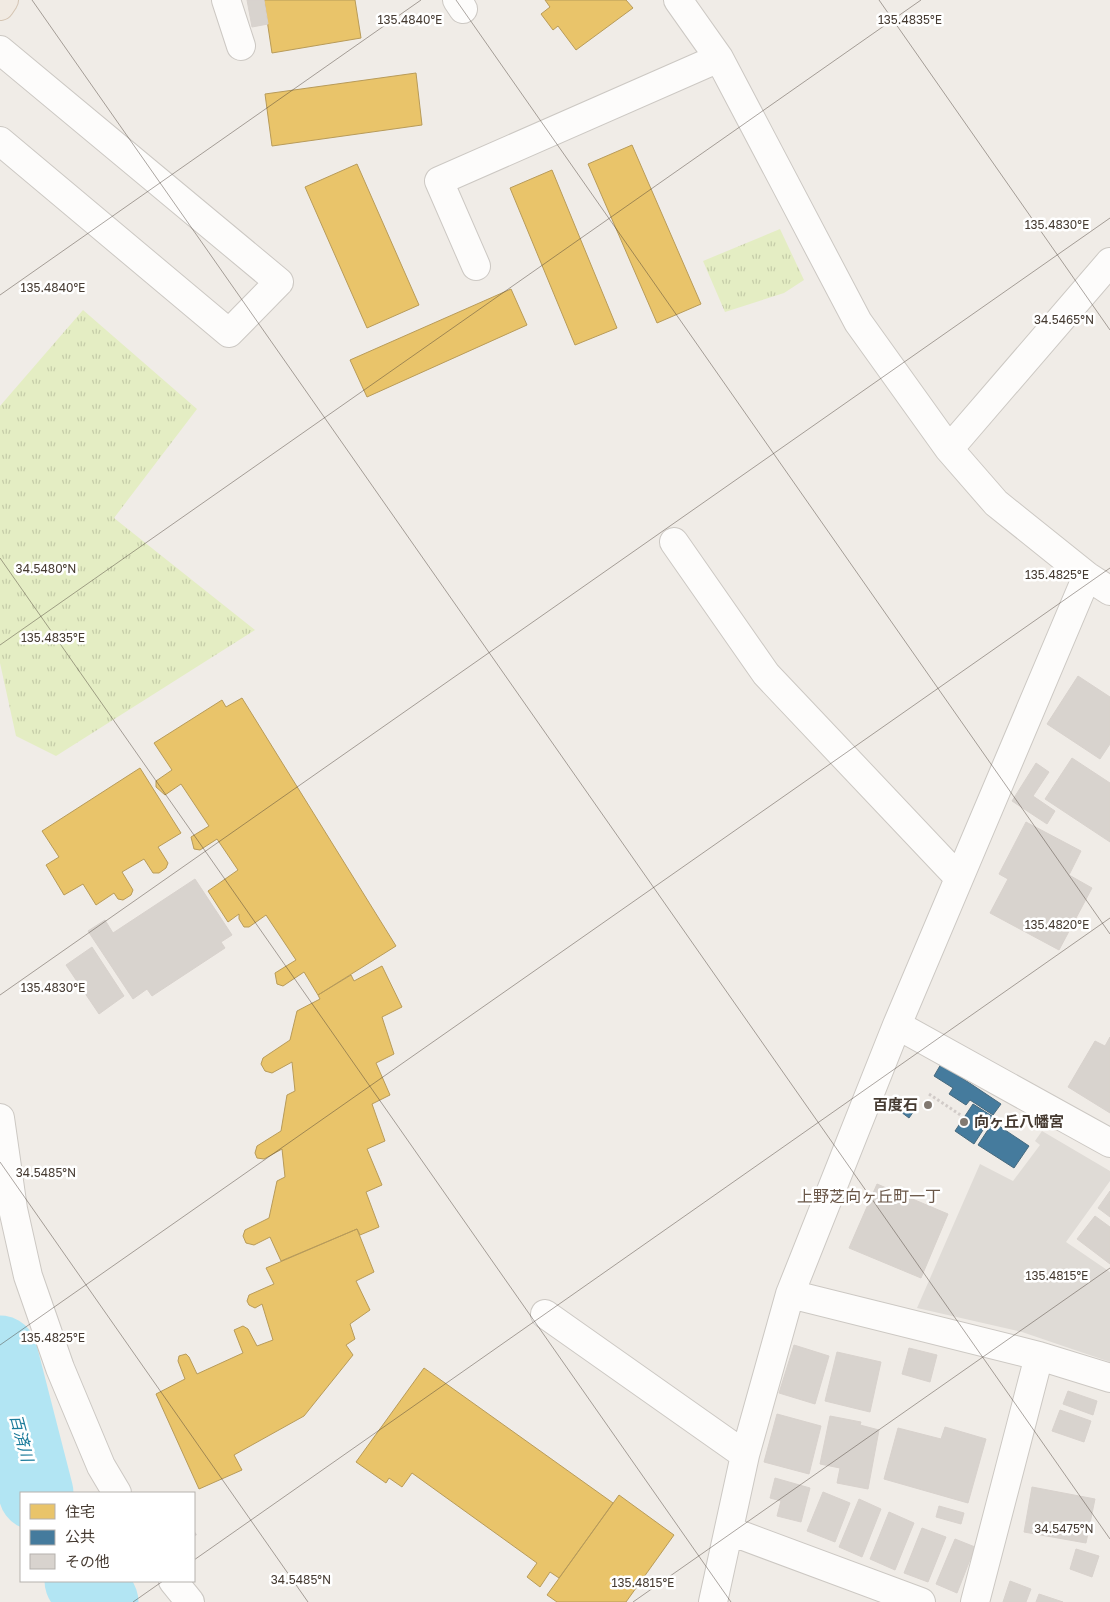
<svg xmlns="http://www.w3.org/2000/svg" width="1110" height="1602" font-family="'Golos Text','Noto Sans JP',sans-serif">
	<defs>
		<pattern id="park-tufts" width="24" height="20" patternUnits="userSpaceOnUse" patternTransform="scale(1.25)"><rect width="24" height="20" fill="#e4edc3"/><path d="M3 7l-1-3M5 7V3M7 7l1-3M15 17l-1-3M17 17v-4M19 17l1-3" fill="none" stroke="#c5cca8"/></pattern>
	</defs>
	<rect width="100%" height="100%" fill="#f0ece7"/>
	<path fill="url(#park-tufts)" d="M 780,229 L 804,280 L 784,293 L 725,312 L 703,261 Z
		M 83,310 L 197,409 L 114,518 L 255,630 L 56,756 L 16,736 L 0,663 L 0,406 Z"/>
	<path fill="#dfdbd6" d="M 1042,1131 L 1110,1171 L 1110,1181 L 1066,1242 L 1110,1272 L 1110,1362 L 1022,1332 L 917,1308 L 980,1164 L 1013,1181 L 1040,1145 L 1035,1141 Z"/>
	<path fill="#e9c46a" stroke="#b89b59" d="M 264,0 L 355,0 L 361,38 L 272,53 Z
		M 545,0 L 626,0 L 633,8 L 576,50 L 558,26 L 553,30 L 541,14 L 550,7 Z
		M 416,73 L 422,125 L 272,146 L 265,94 Z
		M 632,145 L 701,304 L 657,323 L 588,164 Z
		M 357,164 L 419,305 L 367,328 L 305,187 Z
		M 552,170 L 617,328 L 575,345 L 510,188 Z
		M 511,289 L 527,325 L 367,397 L 350,360 Z
		M 242,698 L 396,946 L 318,995 L 304,972 L 283,986 L 277,984 L 275,973 L 296,960 L 266,915 L 249,927 L 244,927 L 239,919 L 239,914 L 228,922 L 208,891 L 238,870 L 217,839 L 200,850 L 194,849 L 191,837 L 209,826 L 181,784 L 165,795 L 156,787 L 156,781 L 172,770 L 154,743 L 222,700 L 226,707 Z
		M 140,768 L 181,833 L 158,847 L 168,863 L 166,868 L 159,873 L 153,873 L 144,859 L 122,872 L 133,890 L 131,895 L 123,900 L 118,899 L 114,893 L 96,905 L 83,884 L 64,895 L 46,865 L 59,857 L 42,831 Z
		M 382,966 L 402,1007 L 382,1017 L 394,1054 L 376,1063 L 390,1095 L 372,1104 L 385,1141 L 367,1149 L 382,1185 L 366,1192 L 379,1227 L 360,1235 L 357,1229 L 281,1261 L 270,1237 L 254,1245 L 246,1243 L 243,1236 L 245,1230 L 269,1218 L 277,1181 L 285,1177 L 282,1149 L 264,1159 L 257,1158 L 255,1153 L 257,1146 L 281,1131 L 287,1095 L 295,1091 L 292,1062 L 272,1073 L 265,1071 L 261,1064 L 263,1058 L 290,1040 L 297,1011 L 320,999 L 318,995 L 351,975 L 354,981 Z
		M 357,1229 L 374,1272 L 356,1281 L 370,1310 L 350,1324 L 355,1339 L 346,1345 L 353,1355 L 304,1416 L 234,1455 L 242,1470 L 199,1489 L 156,1394 L 185,1379 L 178,1361 L 179,1356 L 186,1354 L 189,1357 L 197,1374 L 243,1353 L 234,1330 L 243,1326 L 248,1329 L 257,1346 L 273,1340 L 262,1304 L 255,1308 L 249,1305 L 247,1301 L 249,1295 L 274,1284 L 266,1268 Z
		M 424,1368 L 613,1503 L 559,1578 L 550,1572 L 540,1587 L 527,1577 L 537,1563 L 412,1473 L 402,1487 L 389,1478 L 386,1483 L 356,1462 Z
		M 619,1495 L 674,1535 L 626,1602 L 557,1602 L 547,1595 Z"/>
	<path fill="#457b9d" stroke="#45687d" d="M 941,1064 L 1001,1104 L 993,1115 L 970,1100 L 966,1105 L 949,1094 L 953,1088 L 934,1076 Z
		M 908,1102 L 916,1108 L 909,1118 L 901,1112 Z
		M 973,1104 L 992,1116 L 974,1144 L 955,1131 Z
		M 993,1122 L 1029,1146 L 1014,1168 L 978,1145 Z"/>
	<g fill="none" stroke-linecap="round" stroke-linejoin="round">
		<path stroke="#b2e5f3" stroke-width="75" d="M 0,1353 L 36,1493
			M 82,1581 L 101,1602"/>
	</g>
	<path fill="#d8d3ce" stroke="#d8d2cd" d="M 247,0 L 264,0 L 268,24 L 252,27 Z
		M 1078,676 L 1110,697 L 1110,744 L 1100,759 L 1047,724 Z
		M 1072,758 L 1110,783 L 1110,842 L 1045,799 Z
		M 1036,763 L 1049,772 L 1033,796 L 1055,811 L 1047,824 L 1012,801 Z
		M 1026,822 L 1081,851 L 1069,875 L 1092,888 L 1059,950 L 990,913 L 1008,879 L 999,874 Z
		M 195,879 L 232,935 L 221,942 L 225,948 L 152,996 L 147,989 L 133,999 L 88,931 L 105,920 L 113,933 Z
		M 92,947 L 124,996 L 99,1014 L 66,965 Z
		M 1110,1037 L 1110,1113 L 1068,1087 L 1095,1041 L 1105,1046 Z
		M 877,1184 L 948,1214 L 921,1278 L 849,1248 Z
		M 1110,1191 L 1110,1217 L 1098,1208 Z
		M 1095,1216 L 1110,1227 L 1110,1264 L 1077,1239 Z
		M 794,1345 L 829,1356 L 815,1404 L 779,1393 Z
		M 909,1348 L 937,1355 L 930,1382 L 902,1374 Z
		M 837,1352 L 881,1362 L 870,1412 L 825,1401 Z
		M 1068,1391 L 1097,1401 L 1093,1415 L 1063,1404 Z
		M 1060,1410 L 1091,1421 L 1084,1442 L 1052,1431 Z
		M 777,1414 L 821,1426 L 809,1474 L 764,1462 Z
		M 830,1416 L 861,1422 L 860,1425 L 879,1430 L 868,1489 L 837,1483 L 840,1468 L 820,1464 Z
		M 945,1427 L 986,1439 L 968,1503 L 884,1479 L 898,1428 L 941,1439 Z
		M 775,1478 L 810,1488 L 801,1522 L 777,1516 L 781,1501 L 770,1498 Z
		M 1032,1487 L 1095,1499 L 1086,1543 L 1024,1532 Z
		M 823,1492 L 850,1503 L 835,1542 L 807,1531 Z
		M 859,1499 L 881,1509 L 862,1557 L 839,1547 Z
		M 939,1506 L 964,1513 L 961,1524 L 936,1517 Z
		M 889,1512 L 914,1523 L 895,1570 L 870,1559 Z
		M 922,1528 L 946,1537 L 928,1582 L 904,1573 Z
		M 955,1539 L 975,1547 L 957,1593 L 936,1584 Z
		M 1076,1549 L 1099,1556 L 1092,1577 L 1070,1569 Z
		M 1010,1581 L 1031,1589 L 1026,1602 L 1003,1602 Z
		M 1039,1594 L 1063,1602 L 1036,1602 Z"/>
	<g fill="none" stroke-linecap="round" stroke-linejoin="round">
		<defs>
			<path id="minor" d="M 226,0 L 241,46
				M 457,0 L 463,9
				M 678,0 L 719,58 L 858,322 L 949,449 L 996,503 L 1087,576 L 1110,591
				M 0,50 L 279,282 L 229,333 L 0,141
				M 476,266 L 439,181 L 719,58
				M 949,449 L 1110,262
				M 674,542 L 766,674 L 959,878
				M 897,1025 L 1110,1143
				M 0,1118 L 13,1209 L 28,1276 L 60,1368 L 101,1466 L 117,1493
				M 790,1294 L 1039,1356 L 1110,1378
				M 545,1314 L 745,1455
				M 730,1531 L 921,1602
				M 173,1581 L 190,1602
				M 713,1602 L 745,1455 L 790,1294 L 897,1025 L 1087,576
				M 975,1602 L 1039,1356"/>
			<path id="major" d="M 0,6 L 4,0"/>
		</defs>
		<use href="#minor" stroke="#ccc8c3" stroke-width="30"/>
		<use href="#major" stroke="#d4c4b2" stroke-width="30"/>
		<path stroke="#d1cbc8" stroke-width="3" stroke-dasharray="2.5 2.5" stroke-linecap="butt" d="M 929,1094 L 962,1116
			M 194,1535 L 197,1533"/>
		<use href="#minor" stroke="#fdfcfb" stroke-width="28"/>
		<use href="#major" stroke="#f1eae2" stroke-width="28"/>
	</g>
	<path fill="none" stroke="#463b32" stroke-width="1" stroke-opacity="0.45" d="M 32,0 L 1110,1539M 456,0 L 1110,934M 879,0 L 1110,330M 0,295 L 421,0M 0,558 L 731,1602M 0,645 L 921,0M 0,995 L 1110,218M 0,1162 L 308,1602M 0,1345 L 1110,568M 194,1560 L 1110,918M 133,1602 L 163,1581M 633,1602 L 1110,1268"/>
	<g fill="#827971" stroke="#fff" stroke-width="2">
		<circle cx="928" cy="1105" r="5"/>
		<circle cx="964" cy="1122" r="5"/>
	</g>
	<g text-anchor="middle" stroke-width="5" stroke-linejoin="round" paint-order="stroke">
		<g font-size="15" font-weight="bold" fill="#463b32" stroke="#fff" text-anchor="end">
			<text x="918" y="1110">百度石</text>
			<text x="974" y="1127" text-anchor="start">向ヶ丘八幡宮</text>
		</g>
		<g font-size="16" fill="#6a5748" stroke="#fff">
			<text x="869" y="1202">上野芝向ヶ丘町一丁</text>
		</g>
		<g font-size="16" font-style="italic" fill="#1d7c9b" stroke="#fff">
			<text transform="translate(22 1438) rotate(75)" y="6">百済川</text>
		</g>
	</g>
	<g font-size="12" text-anchor="middle" fill="#463b32" stroke="#fff" stroke-width="5" stroke-linejoin="round" paint-order="stroke">
		<text x="910" y="24">135.4835°E</text>
		<text x="410" y="24">135.4840°E</text>
		<text x="1057" y="229">135.4830°E</text>
		<text x="53" y="292">135.4840°E</text>
		<text x="1064" y="324">34.5465°N</text>
		<text x="46" y="573">34.5480°N</text>
		<text x="1057" y="579">135.4825°E</text>
		<text x="53" y="642">135.4835°E</text>
		<text x="1057" y="929">135.4820°E</text>
		<text x="53" y="992">135.4830°E</text>
		<text x="46" y="1177">34.5485°N</text>
		<text x="1057" y="1280">135.4815°E</text>
		<text x="53" y="1342">135.4825°E</text>
		<text x="1064" y="1533">34.5475°N</text>
		<text x="301" y="1584">34.5485°N</text>
		<text x="643" y="1587">135.4815°E</text>
	</g>
	<rect x="20" y="1492" width="175" height="90" fill="#ffffff" stroke="#b5b1ad"/>
	<rect x="30" y="1504" width="25" height="15" fill="#e9c46a" stroke="#b5b1ad"/>
	<text x="65" y="1517" font-size="15" fill="#463b32">住宅</text>
	<rect x="30" y="1530" width="25" height="15" fill="#457b9d" stroke="#b5b1ad"/>
	<text x="65" y="1542" font-size="15" fill="#463b32">公共</text>
	<rect x="30" y="1554" width="25" height="15" fill="#d8d3ce" stroke="#b5b1ad"/>
	<text x="65" y="1567" font-size="15" fill="#463b32">その他</text>
</svg>
